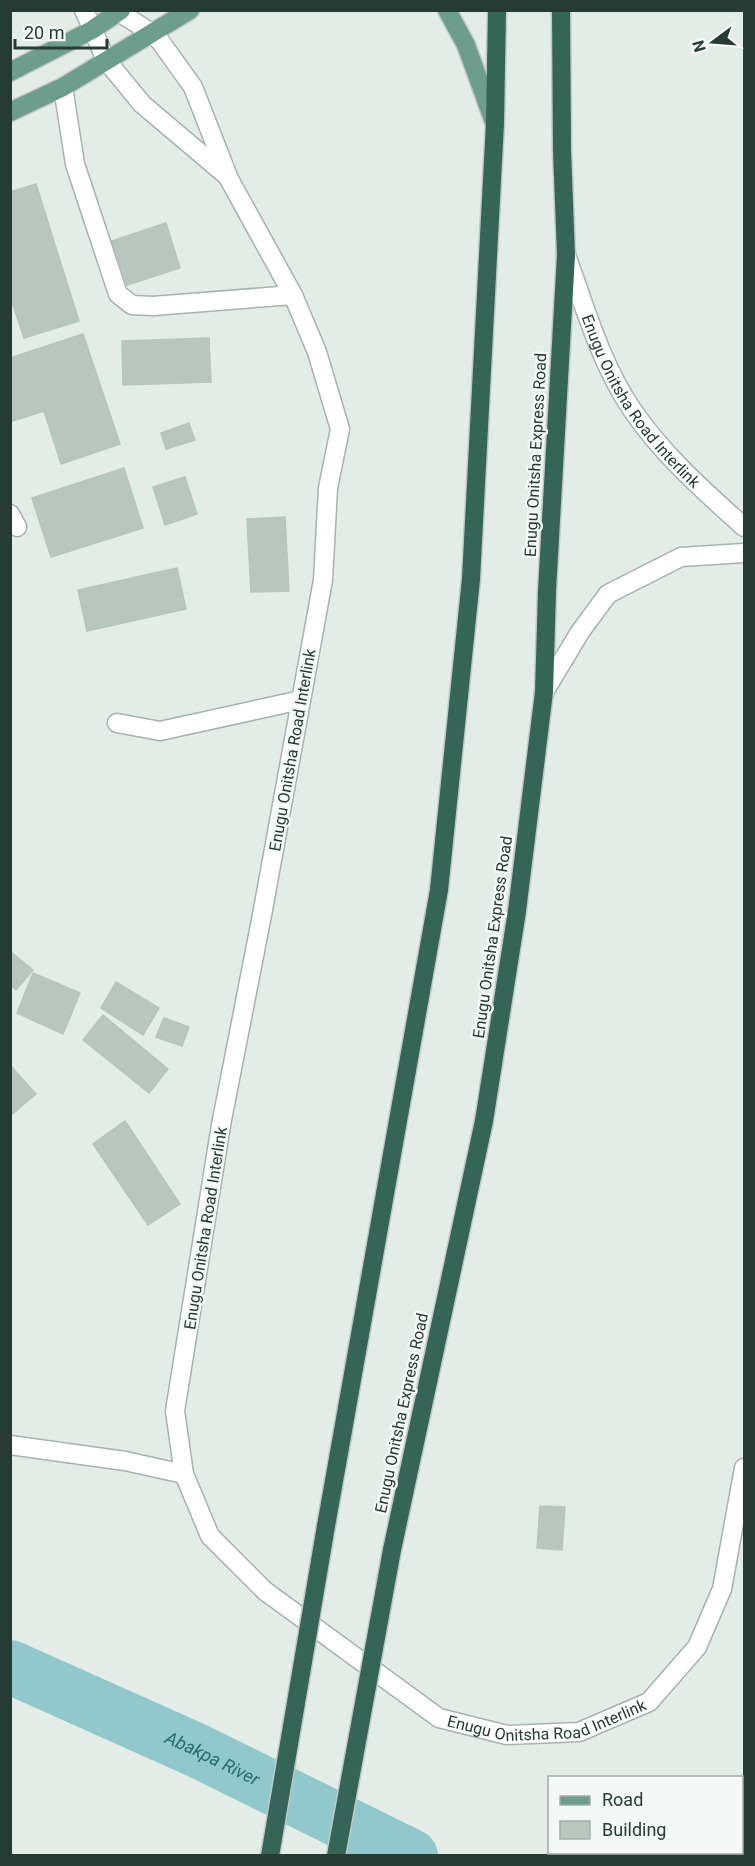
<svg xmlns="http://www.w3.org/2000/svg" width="755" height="1866" font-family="Roboto,sans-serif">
	<rect width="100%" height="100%" fill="#e3ece7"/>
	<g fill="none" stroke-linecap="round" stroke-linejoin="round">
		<path stroke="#91c8cb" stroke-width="54" id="s1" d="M 10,1667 L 196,1750 L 411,1856"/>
	</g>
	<path fill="#b9c6c0" stroke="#b6c5bd" stroke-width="1.5" d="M 36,184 L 79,321 L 24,338 L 10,296 L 10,192 Z
		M 166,223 L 180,268 L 127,285 L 112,241 Z
		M 83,334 L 120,444 L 61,464 L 44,411 L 10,422 L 10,358 Z
		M 209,338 L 211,382 L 123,385 L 122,341 Z
		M 189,423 L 195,440 L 166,449 L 161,433 Z
		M 124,468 L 143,528 L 51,557 L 32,498 Z
		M 185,477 L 197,514 L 165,525 L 153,487 Z
		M 285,517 L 289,591 L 251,592 L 247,519 Z
		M 177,568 L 186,609 L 87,631 L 78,590 Z
		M 11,952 L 33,970 L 16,990 L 10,985 Z
		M 33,973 L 80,993 L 63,1034 L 17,1013 Z
		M 116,982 L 159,1008 L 143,1035 L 101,1008 Z
		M 103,1015 L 168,1069 L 149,1093 L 83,1040 Z
		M 164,1018 L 189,1027 L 182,1046 L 156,1037 Z
		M 10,1065 L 36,1094 L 10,1116 Z
		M 125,1121 L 180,1204 L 148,1225 L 93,1144 Z
		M 540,1506 L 565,1507 L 562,1550 L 537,1548 Z"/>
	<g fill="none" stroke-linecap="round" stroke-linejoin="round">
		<defs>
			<g id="minor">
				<path d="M 84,10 L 106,60 L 142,104 L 226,175"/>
				<path id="s2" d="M 114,10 L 119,12 L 153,34 L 160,41 L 193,87 L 229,179 L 293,295 L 317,352 L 340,429 L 328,488 L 323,580 L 262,915 L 221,1125 L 175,1411 L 184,1474 L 210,1536 L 265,1591 L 439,1718 L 507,1735 L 579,1732 L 649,1702 L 697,1647 L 722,1589 L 744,1468"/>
				<path d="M 63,87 L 75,164 L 118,294 L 132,305 L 153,306 L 293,295"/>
				<path id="s3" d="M 566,255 C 585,307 601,365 633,411 C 663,455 705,492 744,527"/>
				<path d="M 10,514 L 17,527"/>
				<path d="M 544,692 L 580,632 L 608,594 L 681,557 L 744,553"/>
				<path d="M 117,723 L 160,731 L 301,700"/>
				<path d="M 10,1445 L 125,1461 L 184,1474"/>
			</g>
			<path id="major" d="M 447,10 L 466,45 L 494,122
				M 10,72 L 92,30 L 121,10
				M 10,112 L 63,87 L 190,10"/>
			<path id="highway" d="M 326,1526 L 439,890 L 471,579 L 495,123 L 497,10
				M 392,1550 L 484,1121 L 517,911 L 544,692 L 547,591 L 566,255 L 562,150 L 561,10"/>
		</defs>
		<use href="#minor" stroke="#a6b3ad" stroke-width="21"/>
		<use href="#major" stroke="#c2c8c6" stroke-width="21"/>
		<use href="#highway" stroke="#c2c8c6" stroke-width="21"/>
		<use href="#minor" stroke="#fff" stroke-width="18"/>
		<use href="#major" stroke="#6d9d8c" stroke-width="18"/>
		<use href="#highway" stroke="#346556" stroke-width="18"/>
		<defs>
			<path id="highway-bridge" d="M 270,1856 L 326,1526
				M 336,1856 L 392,1550"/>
		</defs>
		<use href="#highway-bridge" stroke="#c2c8c6" stroke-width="21" stroke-linecap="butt"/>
		<use href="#highway-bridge" stroke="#346556" stroke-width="18"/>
	</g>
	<g text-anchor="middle" stroke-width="5" stroke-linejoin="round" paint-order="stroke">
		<g font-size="16" fill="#253b33" stroke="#f4f8f6">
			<text dy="6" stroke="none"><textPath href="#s3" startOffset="166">Enugu Onitsha Road Interlink</textPath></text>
			<text transform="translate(535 455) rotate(-87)" y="6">Enugu Onitsha Express Road</text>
			<text transform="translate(292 750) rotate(-80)" y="6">Enugu Onitsha Road Interlink</text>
			<text transform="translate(492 937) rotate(-82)" y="6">Enugu Onitsha Express Road</text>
			<text transform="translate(205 1228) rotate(-81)" y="6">Enugu Onitsha Road Interlink</text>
			<text transform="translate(401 1413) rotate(-78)" y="6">Enugu Onitsha Express Road</text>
			<text dy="6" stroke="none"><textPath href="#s2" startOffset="2018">Enugu Onitsha Road Interlink</textPath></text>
		</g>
		<g font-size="18" font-style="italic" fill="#256c71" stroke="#f4f8f6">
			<text dy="6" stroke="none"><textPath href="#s1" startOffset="222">Abakpa River</textPath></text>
		</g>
	</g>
	<rect width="755" height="1866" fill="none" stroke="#253b33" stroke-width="24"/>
	<rect x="548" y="1776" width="195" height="78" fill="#f4f8f6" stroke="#a1aca8" stroke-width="1.5"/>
	<rect x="560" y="1796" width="30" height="9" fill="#6d9d8c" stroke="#a1aca8" stroke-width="1.5"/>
	<text x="602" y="1806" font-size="18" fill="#253b33">Road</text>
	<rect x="560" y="1821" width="30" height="18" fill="#b9c6c0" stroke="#a1aca8" stroke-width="1.5"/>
	<text x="602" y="1836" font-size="18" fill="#253b33">Building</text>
	<g transform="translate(713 42) rotate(254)" stroke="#f4f8f6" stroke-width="4.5" paint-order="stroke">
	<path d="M0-4.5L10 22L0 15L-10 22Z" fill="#253b33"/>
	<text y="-9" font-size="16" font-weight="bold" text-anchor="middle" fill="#253b33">N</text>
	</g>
	<path d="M15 39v9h92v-9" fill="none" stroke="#253b33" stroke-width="3"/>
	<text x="24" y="39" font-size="18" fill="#253b33" stroke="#f4f8f6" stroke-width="4.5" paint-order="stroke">20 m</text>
</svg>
